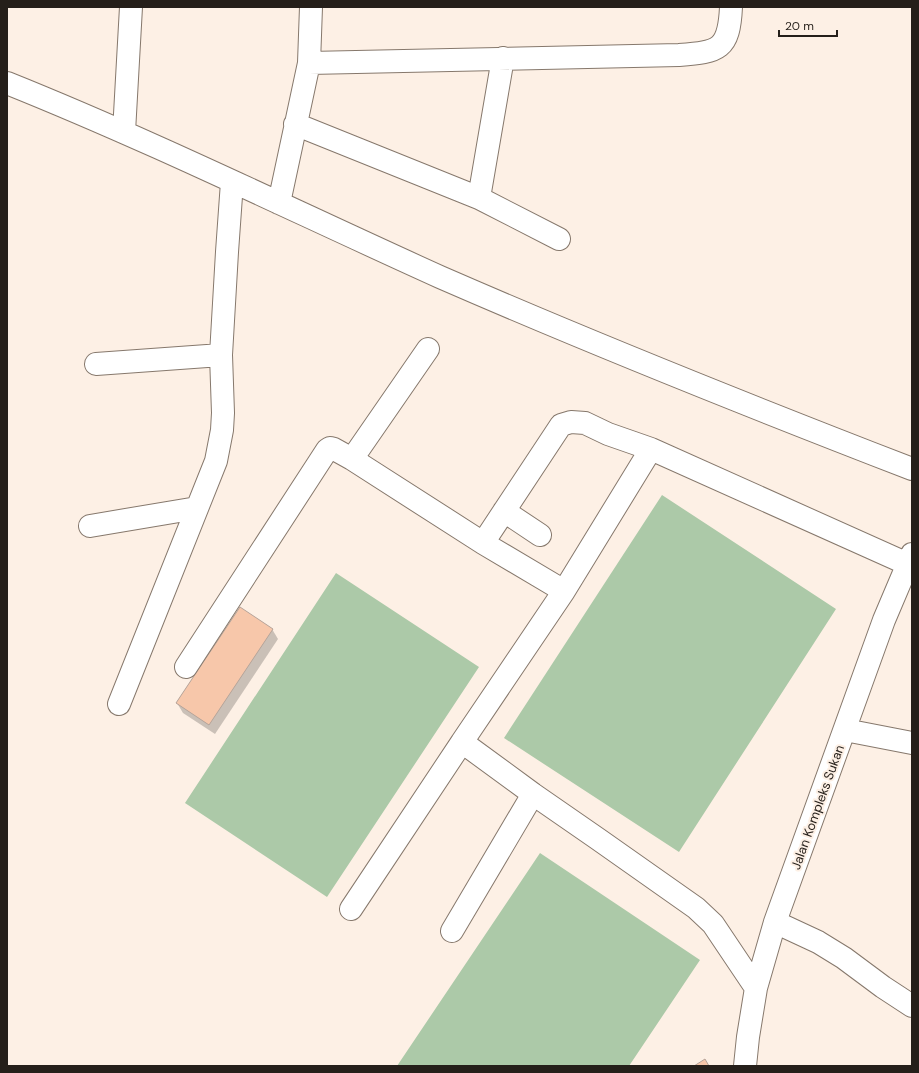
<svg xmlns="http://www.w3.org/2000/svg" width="919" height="1073" font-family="'DM Sans',sans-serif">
	<rect width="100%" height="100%" fill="#fdf0e5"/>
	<path fill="#acc9a8" d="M 662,495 L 836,609 L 679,852 L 504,738 Z
		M 336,573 L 479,667 L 327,897 L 185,803 Z
		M 540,853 L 700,960 L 629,1066 L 397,1066 Z"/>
	<path fill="#0003" d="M 272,629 L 278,639 L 215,734 L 183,713 L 177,703 Z"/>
	<path fill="#f7c7aa" stroke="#b5a399" d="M 240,607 L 273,629 L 209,725 L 176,703 Z
		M 705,1059 L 709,1066 L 694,1066 Z"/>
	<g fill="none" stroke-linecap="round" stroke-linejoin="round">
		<defs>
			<path id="minor" d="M 309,63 L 679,55 C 719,52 729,50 731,7
				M 7,83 C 154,142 296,212 440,277 C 596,345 754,408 912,469
				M 295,124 L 479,198 L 559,239
				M 124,132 L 131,7
				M 479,198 L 503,58
				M 279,203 L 309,63 L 311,7
				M 96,364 L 221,355
				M 651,449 L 564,591 L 462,742 L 533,794 L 598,839 L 696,908 L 713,924 L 756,988
				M 352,459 L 428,349
				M 504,511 L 540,535
				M 90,526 L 197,508
				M 483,543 L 561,425 L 571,422 L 585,423 L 608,434 L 651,449 L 912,566
				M 186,667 L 327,450 L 330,448 L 334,449 L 352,459 L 483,543 L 564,591
				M 119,704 L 216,461 L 222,430 L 223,413 L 221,355 L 227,252 L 232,182
				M 845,730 L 912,743
				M 351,909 L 462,742
				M 775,922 L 818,942 L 844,958 L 883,987 L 912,1006
				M 452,931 L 533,794
				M 745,1066 L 748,1037 L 756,988 L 775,922 L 884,620 L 912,554"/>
		</defs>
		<use href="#minor" stroke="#86786c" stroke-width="24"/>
		<use href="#minor" stroke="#fff" stroke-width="22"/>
	</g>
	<g text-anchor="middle" stroke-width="4" stroke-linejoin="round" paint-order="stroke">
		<g font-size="13" fill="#251f1a" stroke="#fdf0e5">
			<text transform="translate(817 807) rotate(-70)" y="5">Jalan Kompleks Sukan</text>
		</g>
	</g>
	<rect width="919" height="1073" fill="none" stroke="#251f1a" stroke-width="16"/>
	<path d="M779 30v6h58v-6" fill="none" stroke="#251f1a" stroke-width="2"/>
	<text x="785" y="30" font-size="12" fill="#251f1a" stroke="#fdf0e5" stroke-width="3" paint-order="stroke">20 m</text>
</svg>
